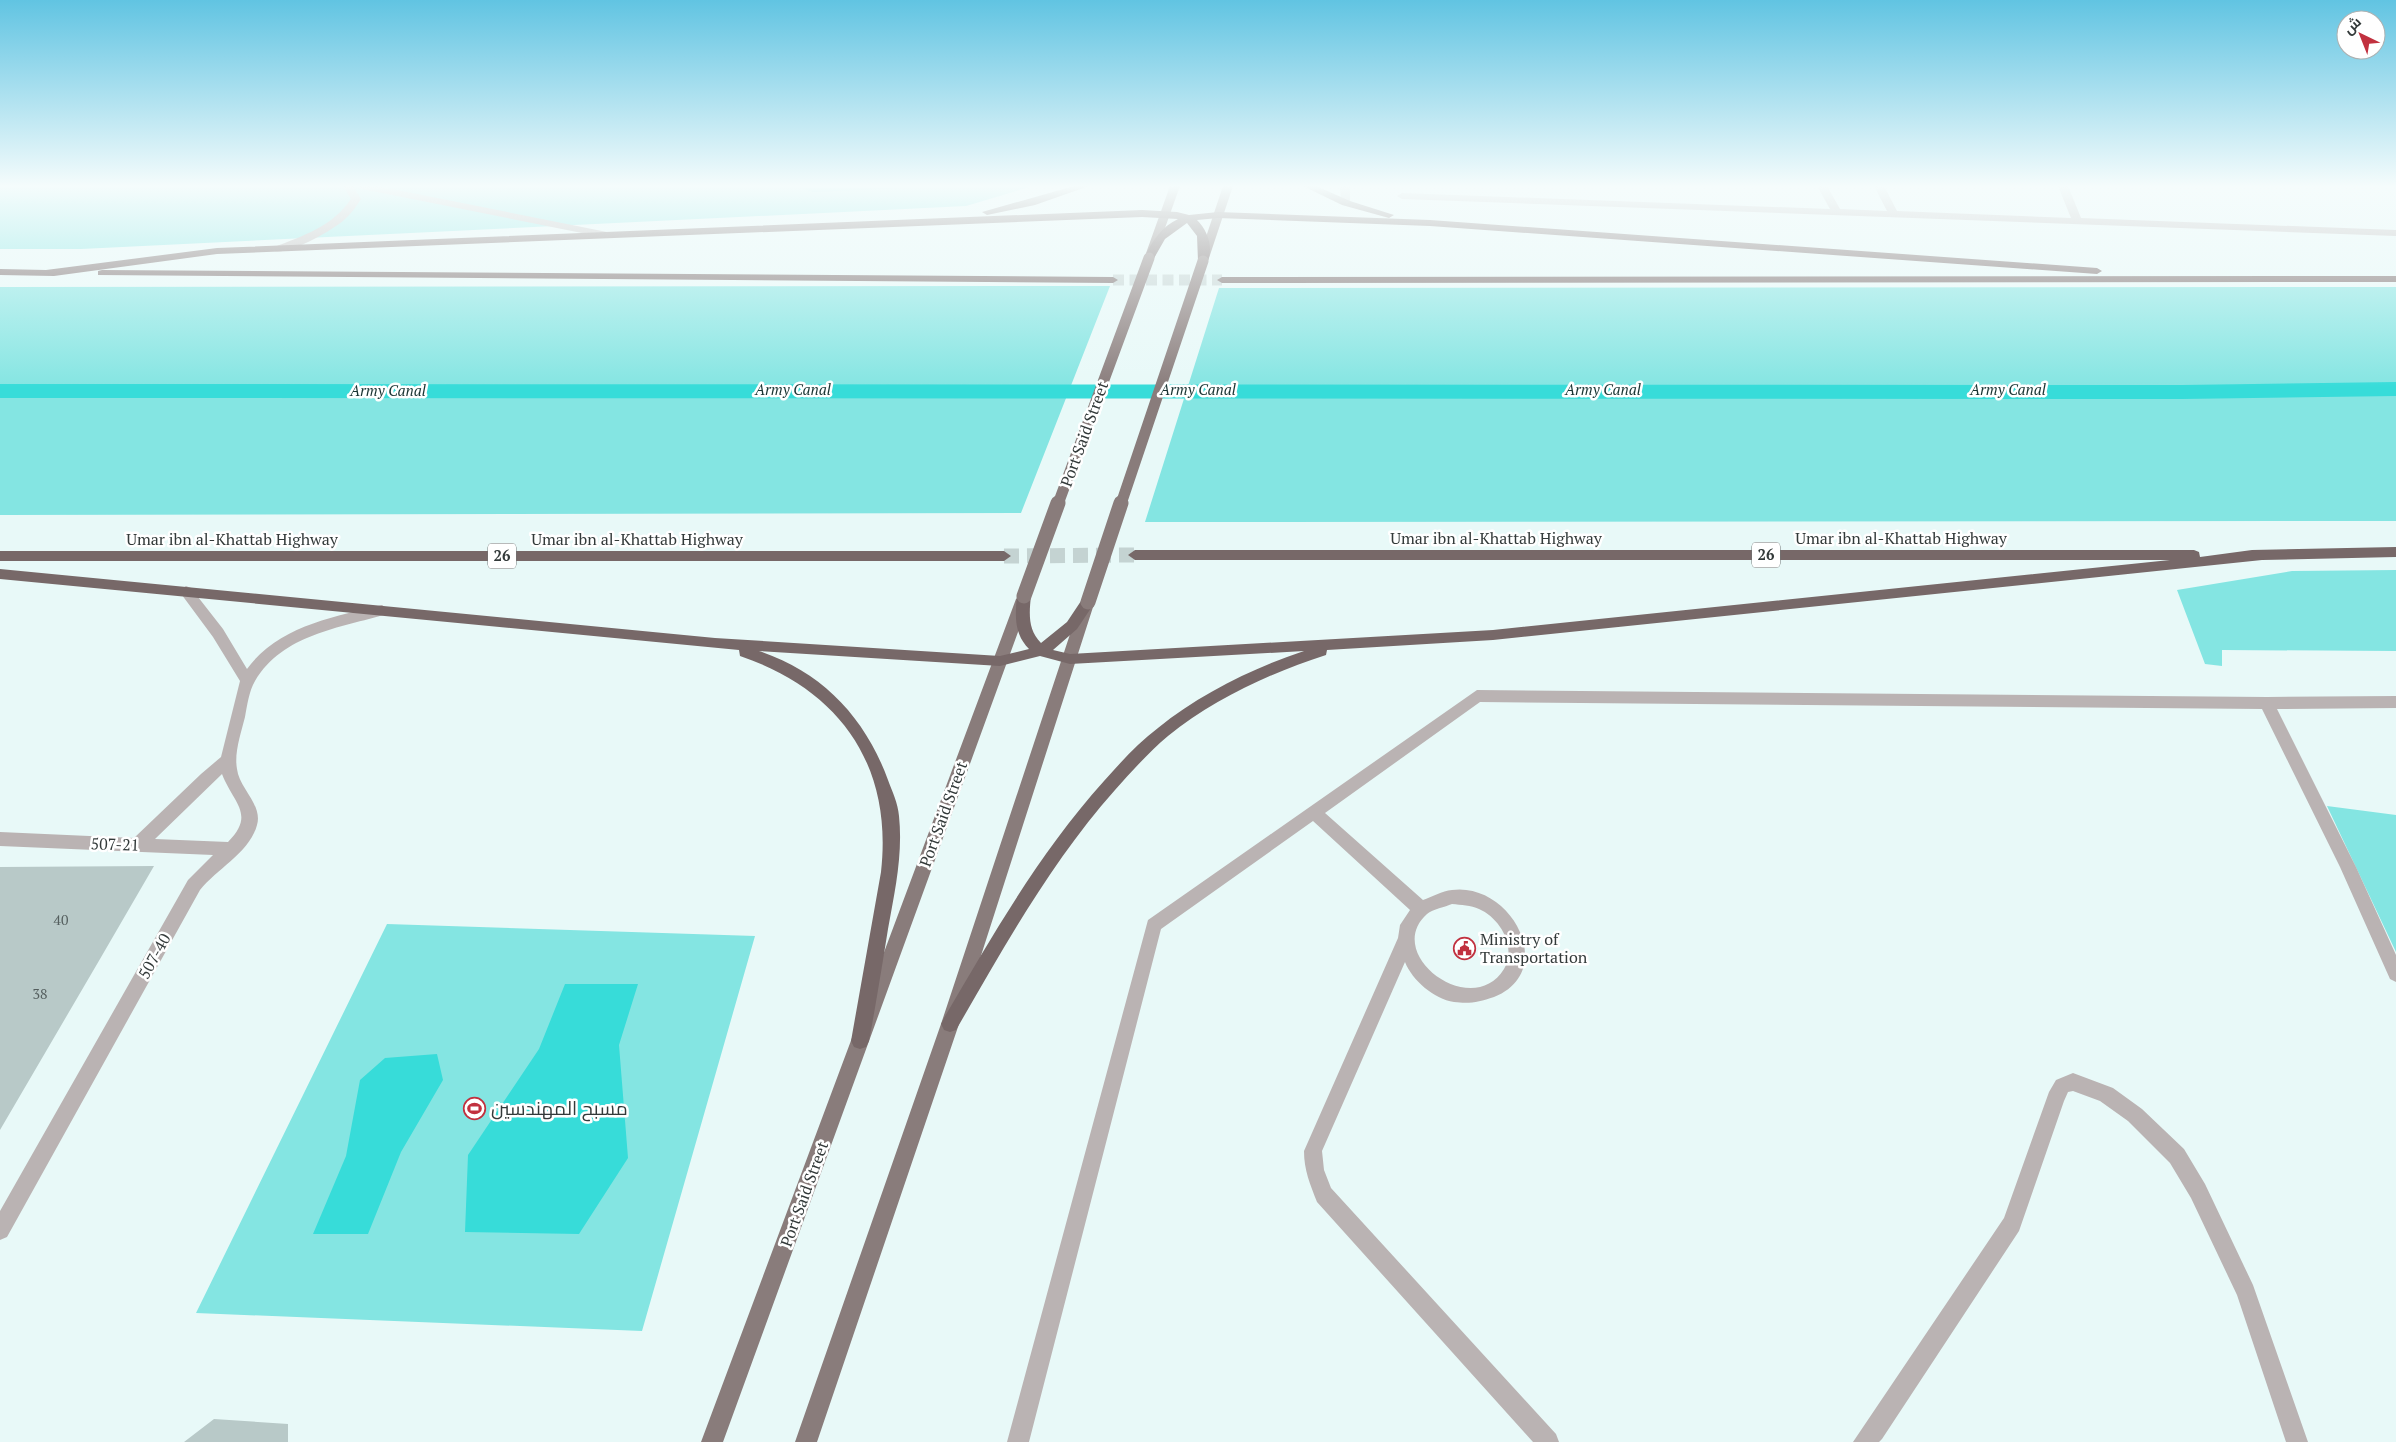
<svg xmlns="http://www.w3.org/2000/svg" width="2396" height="1442" font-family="'PT Serif',Cairo,serif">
	<rect width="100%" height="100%" fill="#e8f9f8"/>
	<path fill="#84e5e2" d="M 0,186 L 1033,186 L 966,206 L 81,249 L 0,249 Z
		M 1110,286 L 1021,513 L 0,515 L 0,287 Z
		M 2396,287 L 2396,521 L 1145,522 L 1219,288 Z
		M 2396,570 L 2396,651 L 2222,650 L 2222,666 L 2205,664 L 2177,590 L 2292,571 Z
		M 2327,806 L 2396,815 L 2396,952 Z
		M 387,924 L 755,936 L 642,1331 L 196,1313 Z"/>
	<path fill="#37dcd9" d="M 794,186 L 959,186 L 813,192 Z
		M 565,984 L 638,984 L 619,1045 L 628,1158 L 579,1234 L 465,1232 L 468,1155 L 539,1049 Z
		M 437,1054 L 443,1080 L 401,1152 L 368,1234 L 313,1234 L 346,1156 L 360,1080 L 385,1058 Z"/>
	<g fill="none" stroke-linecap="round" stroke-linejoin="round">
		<path fill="#37dcd9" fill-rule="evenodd" d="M 2396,382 L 2396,396 L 2182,399 L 0,398 L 0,384 L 2182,385 Z"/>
	</g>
	<path fill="#b8c9c8" d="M 154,866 L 100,959 L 0,1130 L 0,867 Z
		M 214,1419 L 288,1424 L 288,1442 L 184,1442 Z"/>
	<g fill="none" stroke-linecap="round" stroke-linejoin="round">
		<path stroke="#c4d3d2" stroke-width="11" stroke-dasharray="11 5.5" stroke-linecap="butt" d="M 1113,280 L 1222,280"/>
		<path stroke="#c4d3d2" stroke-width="15" stroke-dasharray="15 8" stroke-linecap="butt" d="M 1004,556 L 1135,555"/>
		<path fill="#bab3b3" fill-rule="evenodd" d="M 1340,186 L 1350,186 L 1350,205 L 1341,203 Z
			M 1817,186 L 1827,186 L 1840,209 L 1887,211 L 1874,186 L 1884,186 L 1897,211 L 2071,218 L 2058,186 L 2068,186 L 2081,218 L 2396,230 L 2396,236 L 1402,199 L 1397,196 L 1402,193 L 1830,209 Z
			M 1477,690 L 2267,697 L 2396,696 L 2396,708 L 2277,709 L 2356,867 L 2396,955 L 2396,982 L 2390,979 L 2340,867 L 2262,709 L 1480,702 L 1325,813 L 1423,900 C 1432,897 1442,891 1452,890 C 1511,882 1559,971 1494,997 C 1479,1002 1470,1004 1454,1002 C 1434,999 1412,980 1405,962 L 1322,1151 L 1324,1170 L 1331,1188 L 1556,1434 L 1559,1442 L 1533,1442 L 1317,1202 C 1310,1184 1304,1170 1304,1151 L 1398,938 L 1400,925 L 1410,910 L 1313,821 L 1161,929 L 1029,1442 L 1007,1442 L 1148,920 ZM 1452,904 C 1461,905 1471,905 1479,909 C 1500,918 1517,947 1504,969 C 1472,1021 1382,954 1427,914 C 1433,909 1445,907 1452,904 Z
			M 2073,1073 L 2113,1088 L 2142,1109 L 2184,1149 L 2205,1184 L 2253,1285 L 2308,1442 L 2286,1442 L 2237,1295 L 2191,1198 L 2170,1163 L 2128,1121 L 2100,1101 L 2073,1091 L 2068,1092 L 2064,1101 L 2019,1231 L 1882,1439 L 1879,1442 L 1853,1442 L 2004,1218 L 2049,1092 L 2056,1080 Z"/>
		<path fill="#bab3b3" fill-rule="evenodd" d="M 343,186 L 353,186 L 361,199 C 356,207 351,214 344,220 C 333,230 289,255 274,251 L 274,247 C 303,236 333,226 351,199 Z
			M 357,186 L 377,186 L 607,232 L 612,235 L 607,238 L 362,189 Z
			M 186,586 L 191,588 L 223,629 L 247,669 C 278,626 334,617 382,605 L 389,610 L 387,614 C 340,628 283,634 255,681 C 249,691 247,706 245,717 C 241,733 234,753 237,769 C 239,788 263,805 257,825 C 250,852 217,869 200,890 L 7,1237 L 0,1240 L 0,1211 L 188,880 L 213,855 L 0,846 L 0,832 L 134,838 L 201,774 L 221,757 L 240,681 L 213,637 L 179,591 ZM 222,774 C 233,803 256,814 228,842 L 155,839 Z"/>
		<path fill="#897c7b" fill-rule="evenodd" d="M 1170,186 L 1180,186 L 1155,256 L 1154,258 L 1146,258 L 1145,256 Z
			M 1223,186 L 1233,186 L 1208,261 L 1207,263 L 1199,263 L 1198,261 Z
			M 1023,594 L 1030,599 L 723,1442 L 701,1442 L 1016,599 Z
			M 1087,599 L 1094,604 L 959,1024 L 817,1442 L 795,1442 L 941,1024 L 1080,604 Z"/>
		<path fill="#776868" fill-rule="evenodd" d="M 1074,186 L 1089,186 L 1035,205 L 987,215 L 982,212 Z
			M 1303,186 L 1316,186 L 1350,201 L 1394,215 L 1389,218 L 1342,205 Z
			M 1142,210 L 1177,212 L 1189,215 L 1218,212 L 1430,220 L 2097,268 L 2102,271 L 2097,274 L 1430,226 L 1218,218 L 1197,220 C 1208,231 1214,248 1207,263 L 1199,263 L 1198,261 L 1197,236 L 1187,223 L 1165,239 L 1153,260 L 1149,261 L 1144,258 C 1152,242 1161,227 1178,219 L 1142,217 L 217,254 L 54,276 L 0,275 L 0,269 L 46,270 L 217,248 Z
			M 102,270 L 1113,277 L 1118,280 L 1113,283 L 98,275 L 98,271 Z
			M 2396,276 L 2396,282 L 1222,283 L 1217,280 L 1222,277 Z
			M 2396,547 L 2396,557 L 2262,560 L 1493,640 L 1327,650 L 1326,655 C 1270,673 1214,699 1168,736 C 1149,752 1132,771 1115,790 C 1051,862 1004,947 956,1030 L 950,1032 L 944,1030 L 941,1024 L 944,1018 C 992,936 1040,852 1104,781 C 1121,762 1138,743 1158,728 C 1200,694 1253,668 1304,651 L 1070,664 L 1040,656 L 1000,666 L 759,651 C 822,672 865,717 888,780 C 892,791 898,803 899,816 C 903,854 895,891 888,929 C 882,966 876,1004 869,1041 L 866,1047 L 860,1049 L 854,1047 L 851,1041 L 881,872 C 893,765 840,690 740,656 L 739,650 L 0,579 L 0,569 L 715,638 L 1000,656 L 1029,649 C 1014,634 1015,616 1017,596 L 1024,591 L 1031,596 C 1029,614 1028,630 1041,643 L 1067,622 L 1083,598 L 1093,598 L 1095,602 L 1077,629 L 1053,650 L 1070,654 L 1493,630 L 2170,560 L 1135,560 L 1128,555 L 1135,550 L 2194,550 L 2199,552 L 2200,557 L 2252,550 Z
			M 0,551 L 1004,551 L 1011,556 L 1004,561 L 0,561 Z"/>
		<path stroke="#897c7b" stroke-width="11" d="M 1058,504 L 1149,258
			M 1121,504 L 1203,261"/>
		<path stroke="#897c7b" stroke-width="15" d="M 1024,596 L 1058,503
			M 1088,602 L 1121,503"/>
	</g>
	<linearGradient id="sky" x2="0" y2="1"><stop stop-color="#61c4e2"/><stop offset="0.48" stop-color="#f5fcfc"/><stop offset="1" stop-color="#f5fcfc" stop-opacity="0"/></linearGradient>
	<rect width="2396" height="388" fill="url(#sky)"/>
	<defs>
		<symbol id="civic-ring" viewBox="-11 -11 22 22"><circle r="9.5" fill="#fff" stroke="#c1313f" stroke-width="1.5"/><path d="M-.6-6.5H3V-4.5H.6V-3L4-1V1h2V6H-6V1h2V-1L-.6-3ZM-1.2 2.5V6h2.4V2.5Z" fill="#c1313f"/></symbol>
		<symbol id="stadium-ring" viewBox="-11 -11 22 22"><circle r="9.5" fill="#fff" stroke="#c1313f" stroke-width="1.5"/><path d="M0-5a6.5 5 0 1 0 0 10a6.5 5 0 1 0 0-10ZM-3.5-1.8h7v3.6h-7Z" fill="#c1313f"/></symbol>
	</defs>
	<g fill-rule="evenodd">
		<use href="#civic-ring" x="1452" y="936" width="25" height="25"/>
		<use href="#stadium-ring" x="462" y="1096" width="25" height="25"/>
	</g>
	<g text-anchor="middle" stroke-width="5" stroke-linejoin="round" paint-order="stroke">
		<g font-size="14" fill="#545e5e">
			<text x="61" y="925">40</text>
			<text x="40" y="999">38</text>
		</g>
		<g font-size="15" font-style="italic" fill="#1a3433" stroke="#fff">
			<text x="793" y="395">Army Canal</text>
			<text x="1198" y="395">Army Canal</text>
			<text x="1603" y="395">Army Canal</text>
			<text x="2008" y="395">Army Canal</text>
			<text x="388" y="396">Army Canal</text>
		</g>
		<g fill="#fff" stroke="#707575" stroke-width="1">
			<rect x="1752" y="542.5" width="28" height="25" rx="4"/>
			<rect x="488" y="543.5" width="28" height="25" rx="4"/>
		</g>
		<g font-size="15" font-weight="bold" fill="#333a3a">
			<text x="1766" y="560">26</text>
			<text x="502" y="561">26</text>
		</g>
		<g font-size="16" fill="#333a3a" stroke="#fff">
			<text transform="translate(1084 434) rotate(-70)" y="6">Port Said Street</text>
			<text x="1496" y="544">Umar ibn al-Khattab Highway</text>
			<text x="1901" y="544">Umar ibn al-Khattab Highway</text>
			<text x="232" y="545">Umar ibn al-Khattab Highway</text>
			<text x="637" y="545">Umar ibn al-Khattab Highway</text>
			<text transform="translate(943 814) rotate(-70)" y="6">Port Said Street</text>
			<text transform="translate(115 844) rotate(2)" y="6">507-21</text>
			<text transform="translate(154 956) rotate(-61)" y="6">507-40</text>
			<text transform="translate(804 1194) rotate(-70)" y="6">Port Said Street</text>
		</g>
		<g font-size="16" fill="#333a3a" stroke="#fff" text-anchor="start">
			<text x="1480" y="945">Ministry of<tspan x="1480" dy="18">Transportation</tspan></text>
		</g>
		<g font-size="19" fill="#333a3a" stroke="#fff" text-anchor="start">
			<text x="491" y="1115">مسبح المهندسين</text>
		</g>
	</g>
	<g transform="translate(2361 35) rotate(317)"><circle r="24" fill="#ffffff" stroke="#adb0b0"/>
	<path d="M0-4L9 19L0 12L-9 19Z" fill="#c1313f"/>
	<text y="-8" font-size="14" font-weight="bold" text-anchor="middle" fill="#333a3a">ش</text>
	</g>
</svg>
